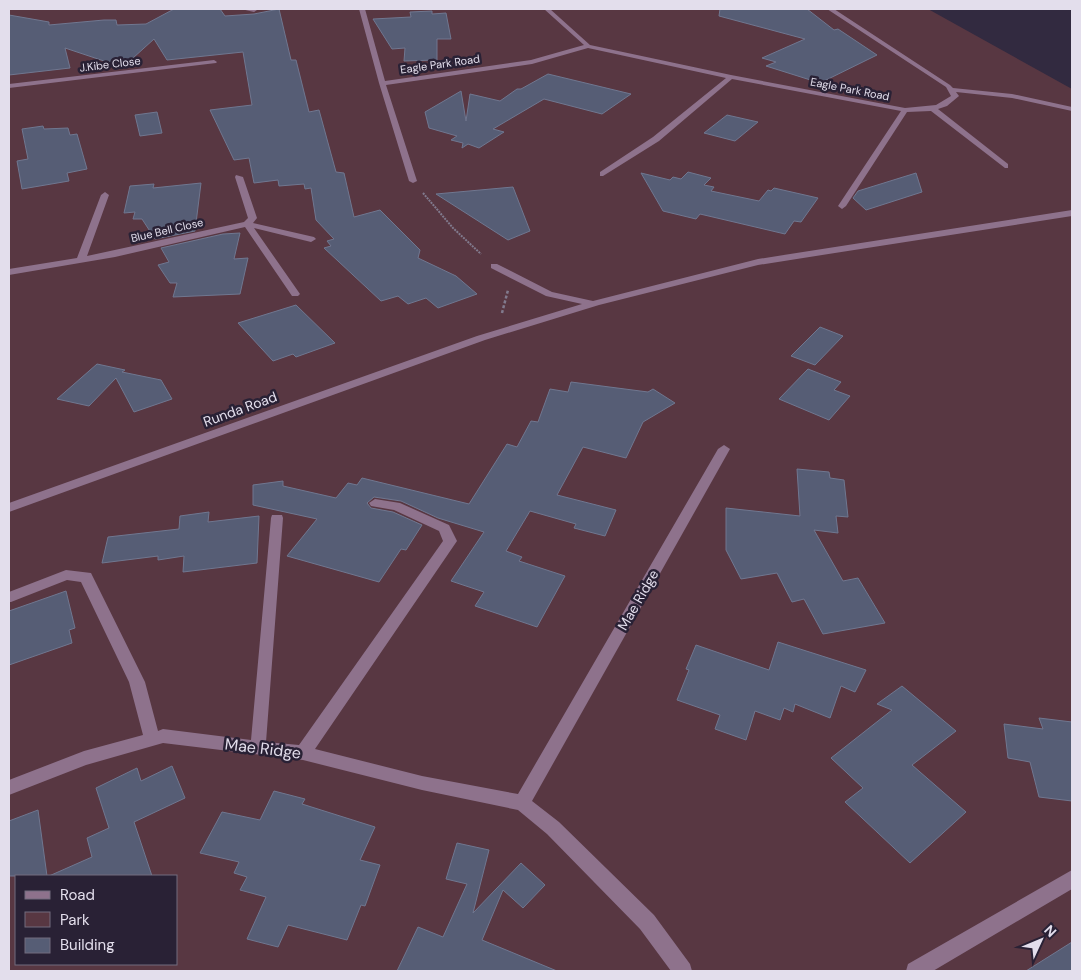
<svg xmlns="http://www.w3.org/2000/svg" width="1081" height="980" font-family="'DM Sans',sans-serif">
	<rect width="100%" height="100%" fill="#322a40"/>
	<path fill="#583742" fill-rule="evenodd" d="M 9,9 L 928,9 L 1072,89 L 1072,971 L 9,971 ZM 16,876 L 176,876 L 176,964 L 16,964 Z"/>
	<path fill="#565d75" stroke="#707790" d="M 174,9 L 220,9 L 225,16 L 254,14 L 279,9 L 291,60 L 296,60 L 309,112 L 319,110 L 336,172 L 344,173 L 354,217 L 380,210 L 420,250 L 418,258 L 456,276 L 477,294 L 438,308 L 426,298 L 408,304 L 398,296 L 381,301 L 324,248 L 331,246 L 327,241 L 334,239 L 316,220 L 311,188 L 305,189 L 304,184 L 279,186 L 278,180 L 254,183 L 249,158 L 234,160 L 210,110 L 252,105 L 243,52 L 167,60 L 154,39 L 133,58 L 124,62 L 107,62 L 65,48 L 70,68 L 9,75 L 9,15 L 49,22 L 49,25 L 104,20 L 116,20 L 117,25 L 146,24 Z
		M 720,9 L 807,9 L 834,30 L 838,29 L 877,55 L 820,83 L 766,66 L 776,62 L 762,58 L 805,39 L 719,16 Z
		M 432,11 L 432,14 L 446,13 L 451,39 L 437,39 L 437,60 L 404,61 L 405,48 L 392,49 L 373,19 L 411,17 L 410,12 Z
		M 548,74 L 631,94 L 602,114 L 544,99 L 493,129 L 504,132 L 479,148 L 468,144 L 462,148 L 463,143 L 451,140 L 457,136 L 429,128 L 425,112 L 461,91 L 466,121 L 470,94 L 500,101 L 517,89 L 521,89 Z
		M 157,112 L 162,133 L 140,136 L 135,115 Z
		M 727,115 L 758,122 L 735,141 L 704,133 Z
		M 43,126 L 44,129 L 68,128 L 70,135 L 77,134 L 87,169 L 67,173 L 69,181 L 22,189 L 17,161 L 28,159 L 22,129 Z
		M 688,172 L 711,178 L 704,185 L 714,187 L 711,191 L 759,201 L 768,190 L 771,191 L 774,188 L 818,198 L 801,222 L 794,221 L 785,234 L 700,214 L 696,219 L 663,211 L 641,173 L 670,180 L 673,177 L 681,179 Z
		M 916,173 L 922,192 L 866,210 L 853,198 L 858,191 Z
		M 201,183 L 195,231 L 155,239 L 142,219 L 133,219 L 135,212 L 124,213 L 130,186 L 154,184 L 153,188 Z
		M 513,187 L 530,231 L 508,240 L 436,194 Z
		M 240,233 L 234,259 L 248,258 L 240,294 L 173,297 L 177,283 L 170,283 L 158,265 L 169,262 L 161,248 L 223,234 Z
		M 296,305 L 335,343 L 296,357 L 293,354 L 273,361 L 238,323 Z
		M 820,327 L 843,336 L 815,365 L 791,356 Z
		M 97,364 L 125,370 L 122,372 L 161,380 L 172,399 L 134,412 L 116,378 L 89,406 L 57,399 Z
		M 808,369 L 841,382 L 834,390 L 850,396 L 829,420 L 779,399 Z
		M 571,382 L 648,392 L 653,389 L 675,403 L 643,422 L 626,458 L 583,447 L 557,495 L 616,510 L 605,536 L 574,528 L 576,524 L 530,511 L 506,551 L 522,557 L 519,561 L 565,576 L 537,627 L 475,606 L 484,592 L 451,581 L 484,532 L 438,518 L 401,501 L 374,497 L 367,503 L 371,508 L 393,512 L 422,525 L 406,550 L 401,549 L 379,582 L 287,556 L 317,519 L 253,505 L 253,485 L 283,481 L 283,486 L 336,498 L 348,483 L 357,485 L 362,478 L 469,504 L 507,444 L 517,447 L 531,421 L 538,422 L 550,389 L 568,392 Z
		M 797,469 L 829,472 L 830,478 L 844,480 L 848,517 L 836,516 L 838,533 L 814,530 L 843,581 L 858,578 L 885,623 L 823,634 L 804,599 L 792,602 L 777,573 L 741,579 L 726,550 L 726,508 L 800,516 Z
		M 209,512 L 208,522 L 259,516 L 257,563 L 183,572 L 184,556 L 158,560 L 158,556 L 102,563 L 108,537 L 179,529 L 180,516 Z
		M 66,591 L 75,628 L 69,630 L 72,643 L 9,665 L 9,611 Z
		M 778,642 L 866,670 L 855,692 L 841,686 L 830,718 L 795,704 L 793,712 L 784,708 L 780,720 L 755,711 L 746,740 L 715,729 L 720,715 L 677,700 L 689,670 L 686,669 L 696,645 L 769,670 Z
		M 902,686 L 956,731 L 912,765 L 966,812 L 910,863 L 845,802 L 863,788 L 831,758 L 892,710 L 877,704 Z
		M 1039,718 L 1072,722 L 1072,801 L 1039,797 L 1030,762 L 1008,758 L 1004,724 L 1043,729 Z
		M 172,766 L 185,798 L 134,822 L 152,876 L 49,876 L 92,857 L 87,838 L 109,828 L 96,788 L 137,768 L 141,781 Z
		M 274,791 L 305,799 L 302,804 L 375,827 L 360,860 L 380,865 L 365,906 L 361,905 L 347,940 L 288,925 L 278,947 L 247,939 L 266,897 L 240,890 L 247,877 L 234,873 L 239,862 L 200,853 L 222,812 L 260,820 Z
		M 38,810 L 47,876 L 9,876 L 9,821 Z
		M 457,843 L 489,850 L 473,913 L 521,863 L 545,885 L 523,908 L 503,890 L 482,940 L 557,971 L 397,971 L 418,927 L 443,937 L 467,884 L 446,879 Z
		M 1072,942 L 1072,971 L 1026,971 Z"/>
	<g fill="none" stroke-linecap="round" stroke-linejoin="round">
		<path stroke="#817a8d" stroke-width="2" stroke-dasharray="2 1" stroke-linecap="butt" d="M 423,193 L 453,228 L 481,254"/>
		<path stroke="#817a8d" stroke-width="2.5" stroke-dasharray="3 2" stroke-linecap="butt" d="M 502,313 L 508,290"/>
		<path fill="#8e728c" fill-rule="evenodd" d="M 241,9 L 256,9 L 257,10 L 254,12 Z
			M 359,9 L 365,9 L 385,81 L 531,60 L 584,45 L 544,9 L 550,9 L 590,45 L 731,75 L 905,108 L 936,105 L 951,96 L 946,87 L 827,9 L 834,9 L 950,85 L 953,88 L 1012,94 L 1072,107 L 1072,111 L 1012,98 L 956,92 L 959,96 L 947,106 L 938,109 L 1008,164 L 1008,168 L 1005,168 L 931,111 L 907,112 L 846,206 L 842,209 L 838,206 L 901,111 L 732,79 L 659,141 L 603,176 L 600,176 L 600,172 L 653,137 L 726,78 L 588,48 L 532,64 L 386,85 L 417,181 L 413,183 L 409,181 L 379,83 Z
			M 214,60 L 217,62 L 216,63 L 9,88 L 9,84 Z
			M 236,175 L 243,177 L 257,218 L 253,223 L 314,237 L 316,239 L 311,242 L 254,228 L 300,294 L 298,296 L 292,296 L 245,227 L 115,257 L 9,275 L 9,269 L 77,258 L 101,195 L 105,192 L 109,195 L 87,256 L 244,222 L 248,218 L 235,177 Z
			M 1072,210 L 1072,216 L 758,265 L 599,305 L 485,340 L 9,512 L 9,503 L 477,336 L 582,304 L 546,296 L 491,268 L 491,264 L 497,264 L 552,292 L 593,301 L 758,259 Z
			M 724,445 L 730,449 L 532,801 L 559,822 L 654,915 L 690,964 L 692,971 L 671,971 L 640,929 L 547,834 L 518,810 L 422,790 L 303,760 L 163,743 L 86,765 L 9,795 L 9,780 L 84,751 L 143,735 L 129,682 L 81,582 L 67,580 L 11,602 L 9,602 L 9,592 L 66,570 L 91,573 L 145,682 L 158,731 L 163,729 L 251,740 L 271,518 L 272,515 L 282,515 L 283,518 L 266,742 L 299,745 L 443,541 L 439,531 L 394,510 L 371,506 L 369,503 L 375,499 L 400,503 L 449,525 L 457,541 L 315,749 L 422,776 L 518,794 L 718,449 Z
			M 1072,870 L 1072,889 L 933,971 L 906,971 L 908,964 Z"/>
	</g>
	<g text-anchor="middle" stroke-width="5" stroke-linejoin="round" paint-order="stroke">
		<g font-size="11" fill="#e3deec" stroke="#292135">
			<text transform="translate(110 64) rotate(-7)" y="4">J.Kibe Close</text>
			<text transform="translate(440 64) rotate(-8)" y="4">Eagle Park Road</text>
			<text transform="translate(850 89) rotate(11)" y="4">Eagle Park Road</text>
			<text transform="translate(167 230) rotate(-13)" y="4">Blue Bell Close</text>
		</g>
		<g font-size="14" fill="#e3deec" stroke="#292135">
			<text transform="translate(240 409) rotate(-20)" y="5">Runda Road</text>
			<text transform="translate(638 600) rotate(-60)" y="5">Mae Ridge</text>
		</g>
		<g font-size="16" fill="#e3deec" stroke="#292135">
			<text transform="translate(263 748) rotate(7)" y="6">Mae Ridge</text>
		</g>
	</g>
	<rect width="1081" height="980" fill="none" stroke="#e3deec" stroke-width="20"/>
	<rect x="15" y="875" width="162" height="90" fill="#292135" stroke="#736d7e"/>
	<rect x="25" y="891" width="25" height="8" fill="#8e728c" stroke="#736d7e"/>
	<text x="60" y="900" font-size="15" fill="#e3deec">Road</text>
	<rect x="25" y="912" width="25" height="15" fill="#583742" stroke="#736d7e"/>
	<text x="60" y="925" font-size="15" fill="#e3deec">Park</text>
	<rect x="25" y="938" width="25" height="15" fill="#565d75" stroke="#736d7e"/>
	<text x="60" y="950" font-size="15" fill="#e3deec">Building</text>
	<g transform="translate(1041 940) rotate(46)" stroke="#292135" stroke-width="4" paint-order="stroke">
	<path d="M0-4L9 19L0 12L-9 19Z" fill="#e3deec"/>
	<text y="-8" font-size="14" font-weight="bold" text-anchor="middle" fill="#e3deec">N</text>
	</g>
</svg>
